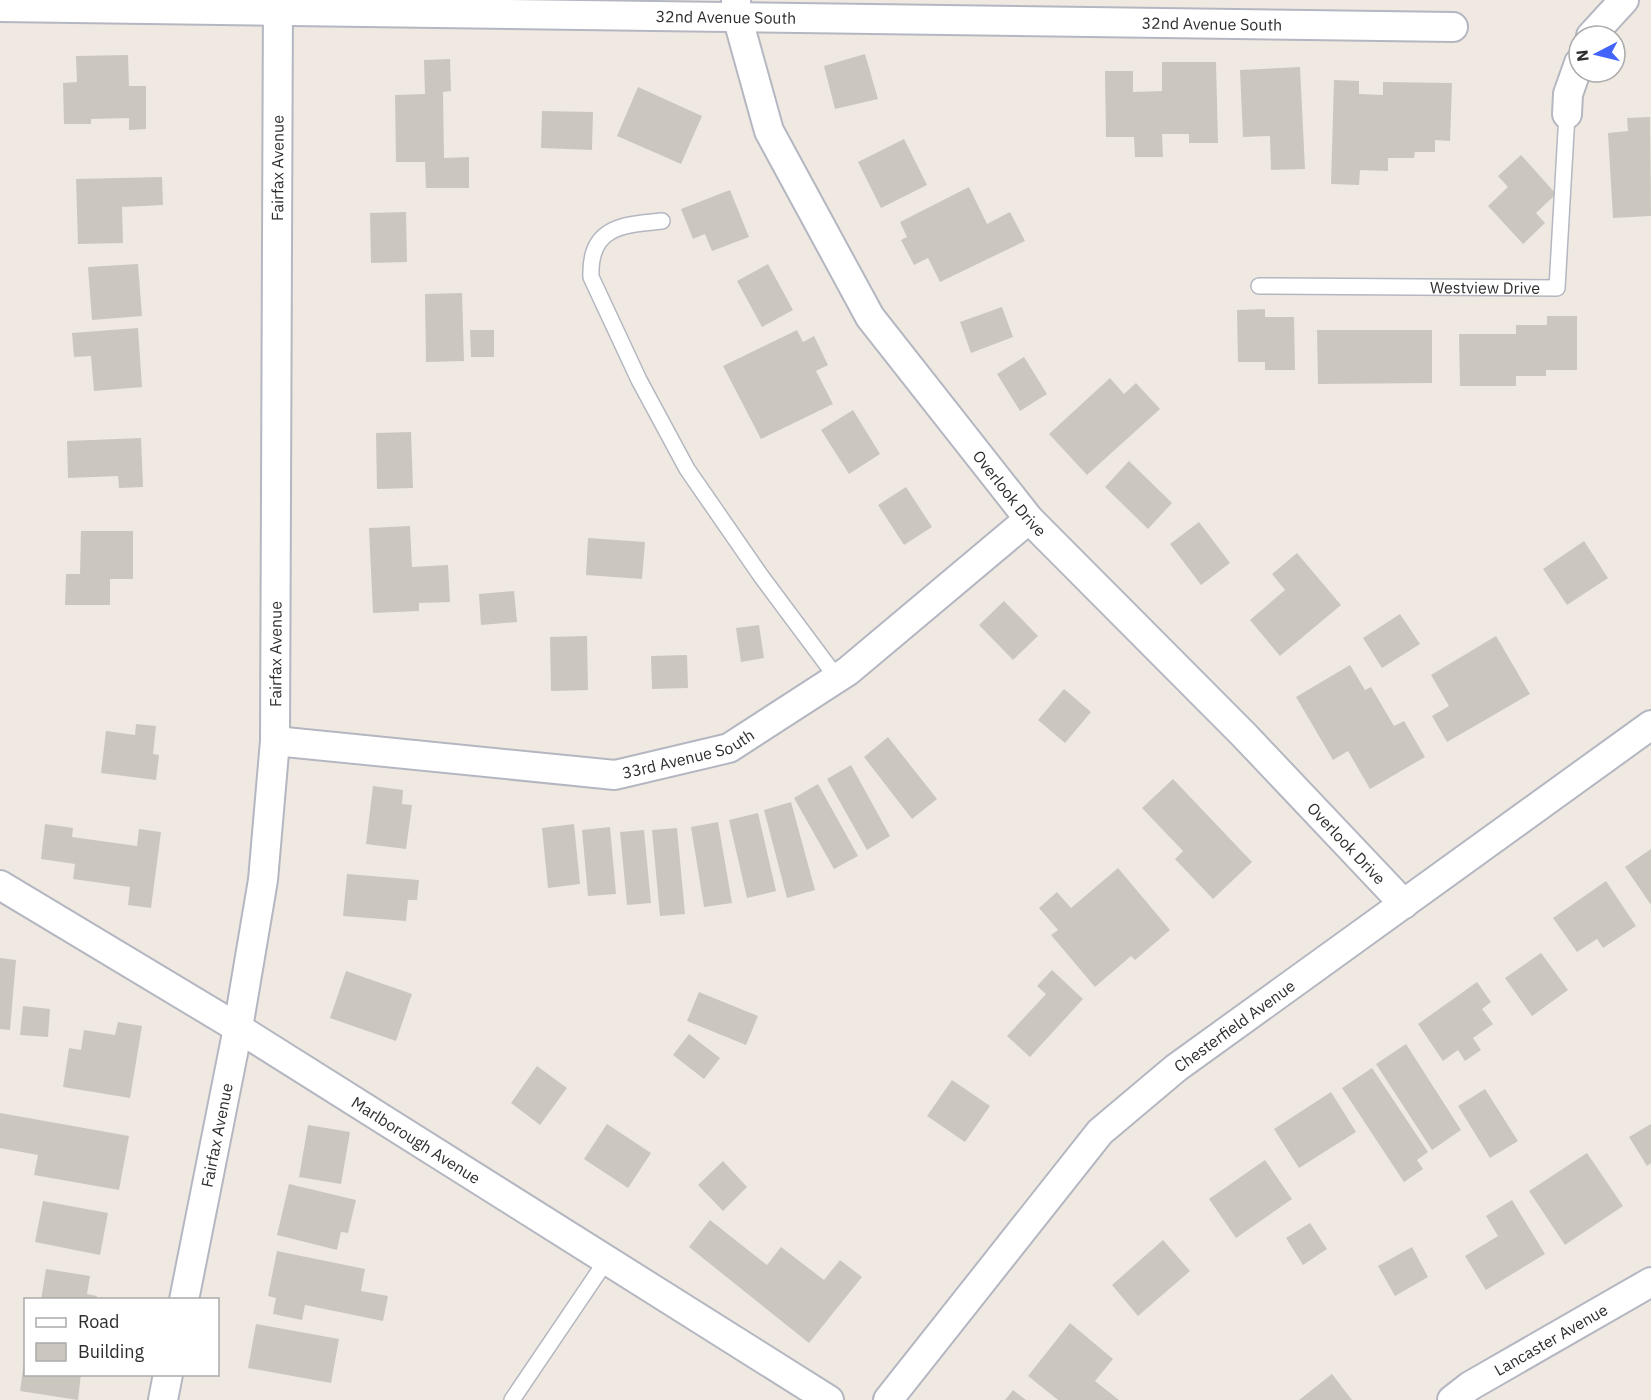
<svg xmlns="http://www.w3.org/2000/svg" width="1651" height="1400" font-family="'IBM Plex Sans',sans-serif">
	<rect width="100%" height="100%" fill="#efe9e1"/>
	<path fill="#cbc7bf" d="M 865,54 L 878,99 L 835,109 L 824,66 Z
		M 128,55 L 129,86 L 146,86 L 146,129 L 129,130 L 129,118 L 91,119 L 91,124 L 64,124 L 63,83 L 77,82 L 76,56 Z
		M 450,59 L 451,91 L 443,92 L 444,158 L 469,157 L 469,188 L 426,188 L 425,162 L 396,162 L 395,95 L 425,94 L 424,60 Z
		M 1162,62 L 1216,62 L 1218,143 L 1189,143 L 1189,134 L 1162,134 L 1163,157 L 1135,157 L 1134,137 L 1106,137 L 1105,71 L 1133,71 L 1133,92 L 1162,91 Z
		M 1300,67 L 1305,169 L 1271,170 L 1270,136 L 1243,137 L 1240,70 Z
		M 1334,80 L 1359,81 L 1359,94 L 1383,95 L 1383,82 L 1452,83 L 1450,141 L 1435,140 L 1435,152 L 1415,152 L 1414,158 L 1388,158 L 1388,171 L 1360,170 L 1359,185 L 1331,184 Z
		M 638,87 L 702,116 L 681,164 L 617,136 Z
		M 542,111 L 593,112 L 592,150 L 541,148 Z
		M 1650,117 L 1651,216 L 1613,218 L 1608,133 L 1628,131 L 1627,118 Z
		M 904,139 L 927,185 L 881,208 L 858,162 Z
		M 1521,155 L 1556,194 L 1536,213 L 1545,223 L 1523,244 L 1488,206 L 1508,187 L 1498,176 Z
		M 162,177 L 163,205 L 122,207 L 123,243 L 78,244 L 76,179 Z
		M 969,187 L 987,224 L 1010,212 L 1025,241 L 940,282 L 928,258 L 914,265 L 901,240 L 907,237 L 900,222 Z
		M 730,190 L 749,237 L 712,251 L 705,234 L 693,239 L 681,209 Z
		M 406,212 L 407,262 L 371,263 L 370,213 Z
		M 138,264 L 142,316 L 92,320 L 88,267 Z
		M 768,264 L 793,310 L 762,327 L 737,281 Z
		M 462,293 L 464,361 L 426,362 L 425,294 Z
		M 1002,307 L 1013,337 L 971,353 L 960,322 Z
		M 1265,309 L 1265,317 L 1294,317 L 1295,370 L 1265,370 L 1265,362 L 1238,362 L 1237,310 Z
		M 1547,316 L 1577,316 L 1577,370 L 1546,370 L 1546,376 L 1516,376 L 1516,386 L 1460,386 L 1459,334 L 1516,334 L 1516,325 L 1547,325 Z
		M 138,328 L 142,387 L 94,391 L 91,356 L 74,357 L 72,333 Z
		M 470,330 L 494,330 L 494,357 L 471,357 Z
		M 797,330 L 803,342 L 814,336 L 828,365 L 816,371 L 833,404 L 761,439 L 723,366 Z
		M 1317,330 L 1432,330 L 1432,383 L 1318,384 Z
		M 1024,357 L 1047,394 L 1020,411 L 997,374 Z
		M 1110,378 L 1124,394 L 1136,383 L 1160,409 L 1087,475 L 1049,434 Z
		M 853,410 L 880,454 L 849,474 L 821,430 Z
		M 411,432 L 413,488 L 377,489 L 376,433 Z
		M 141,438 L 143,487 L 119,488 L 118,476 L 68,478 L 67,441 Z
		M 1129,461 L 1172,503 L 1148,529 L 1105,487 Z
		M 906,487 L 932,527 L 904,545 L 878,505 Z
		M 1199,522 L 1230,563 L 1201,585 L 1170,544 Z
		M 410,526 L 412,567 L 448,565 L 450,602 L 419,603 L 419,611 L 373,613 L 369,528 Z
		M 81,531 L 133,531 L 133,579 L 110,579 L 110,605 L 65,605 L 66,574 L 80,574 Z
		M 588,538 L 645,542 L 642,579 L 586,575 Z
		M 1584,541 L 1608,578 L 1567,605 L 1543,569 Z
		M 1297,553 L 1341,605 L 1280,656 L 1250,620 L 1285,590 L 1272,574 Z
		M 514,591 L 517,622 L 481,625 L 479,594 Z
		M 1004,601 L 1038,636 L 1013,660 L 979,625 Z
		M 1400,614 L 1420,644 L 1382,668 L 1363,638 Z
		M 759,625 L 764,658 L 741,662 L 736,628 Z
		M 587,636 L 588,690 L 551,691 L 550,637 Z
		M 1496,636 L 1530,694 L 1447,742 L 1432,716 L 1449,706 L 1431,675 Z
		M 687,655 L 688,688 L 652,689 L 651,656 Z
		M 1350,665 L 1365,690 L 1371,687 L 1394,726 L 1404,721 L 1425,757 L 1370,789 L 1348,751 L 1333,760 L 1296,697 Z
		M 1064,689 L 1091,712 L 1065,743 L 1038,720 Z
		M 136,724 L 156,726 L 153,754 L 159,755 L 156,780 L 101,773 L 106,731 L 135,735 Z
		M 888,737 L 937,799 L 912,819 L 864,757 Z
		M 851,765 L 890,836 L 867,850 L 827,779 Z
		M 1173,779 L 1252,862 L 1213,899 L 1175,859 L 1183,851 L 1142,808 Z
		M 818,784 L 858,856 L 834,869 L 794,798 Z
		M 373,786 L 403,790 L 402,804 L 412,805 L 406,849 L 366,844 Z
		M 791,802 L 815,890 L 787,898 L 764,810 Z
		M 758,813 L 776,891 L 747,898 L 729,820 Z
		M 718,822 L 732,903 L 704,907 L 691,827 Z
		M 45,824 L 73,828 L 72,837 L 137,846 L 139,829 L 161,832 L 151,908 L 128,905 L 130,887 L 73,879 L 75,864 L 41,859 Z
		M 574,824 L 580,884 L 548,888 L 542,828 Z
		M 610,827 L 616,894 L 588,896 L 582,830 Z
		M 677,828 L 685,914 L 660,916 L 652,830 Z
		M 644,830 L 651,903 L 627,905 L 620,832 Z
		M 1651,849 L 1651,905 L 1625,867 Z
		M 1118,868 L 1170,930 L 1135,960 L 1131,956 L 1095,987 L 1051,935 L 1058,930 L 1039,908 L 1057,892 L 1071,908 Z
		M 347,874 L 419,880 L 417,900 L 408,900 L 406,921 L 343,916 Z
		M 1606,881 L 1636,926 L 1603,948 L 1597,939 L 1577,952 L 1553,918 Z
		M 1541,953 L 1568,990 L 1532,1016 L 1505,978 Z
		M 0,958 L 16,960 L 10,1030 L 0,1029 Z
		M 1052,970 L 1083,999 L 1030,1057 L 1007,1036 L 1046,994 L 1037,986 Z
		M 346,971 L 412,994 L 396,1041 L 330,1018 Z
		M 1477,982 L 1491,1002 L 1482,1009 L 1493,1024 L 1473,1038 L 1481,1050 L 1465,1061 L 1458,1050 L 1443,1061 L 1418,1024 Z
		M 699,992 L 758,1016 L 746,1045 L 687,1021 Z
		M 23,1006 L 50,1009 L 48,1037 L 20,1035 Z
		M 118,1022 L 142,1026 L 130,1098 L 63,1087 L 69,1048 L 81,1050 L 84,1030 L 115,1035 Z
		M 689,1034 L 720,1058 L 704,1079 L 673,1055 Z
		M 1406,1044 L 1461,1130 L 1432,1150 L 1376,1064 Z
		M 537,1066 L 567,1088 L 540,1125 L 511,1103 Z
		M 1372,1068 L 1428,1152 L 1417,1160 L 1423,1169 L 1404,1182 L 1342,1088 Z
		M 952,1080 L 990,1106 L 965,1142 L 927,1116 Z
		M 1485,1089 L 1518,1141 L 1490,1158 L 1458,1106 Z
		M 1331,1092 L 1356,1132 L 1299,1168 L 1274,1129 Z
		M 0,1113 L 129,1136 L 119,1190 L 34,1175 L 38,1155 L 0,1148 Z
		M 607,1124 L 651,1153 L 628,1188 L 584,1159 Z
		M 1651,1124 L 1651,1163 L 1647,1166 L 1629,1137 Z
		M 308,1125 L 350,1132 L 341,1184 L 299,1177 Z
		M 1587,1153 L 1623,1206 L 1565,1245 L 1529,1191 Z
		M 1265,1160 L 1292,1199 L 1236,1238 L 1209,1199 Z
		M 723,1161 L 747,1187 L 723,1211 L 698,1185 Z
		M 289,1184 L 356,1200 L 348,1233 L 341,1232 L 337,1250 L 277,1235 Z
		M 1512,1200 L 1545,1254 L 1486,1290 L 1465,1256 L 1498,1236 L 1486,1216 Z
		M 43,1201 L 108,1213 L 100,1255 L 35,1242 Z
		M 710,1220 L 767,1265 L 781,1247 L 824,1280 L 840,1260 L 862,1277 L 809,1343 L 689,1247 Z
		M 1310,1223 L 1327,1249 L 1303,1265 L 1286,1238 Z
		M 1163,1240 L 1190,1271 L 1138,1316 L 1112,1285 Z
		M 1412,1247 L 1428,1277 L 1395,1296 L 1378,1266 Z
		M 277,1251 L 365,1269 L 361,1291 L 388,1296 L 383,1321 L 305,1305 L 302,1320 L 273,1314 L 276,1298 L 268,1296 Z
		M 46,1269 L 90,1276 L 87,1294 L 97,1296 L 96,1300 L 41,1300 Z
		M 1070,1323 L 1113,1359 L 1095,1381 L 1119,1400 L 1058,1400 L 1028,1376 Z
		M 256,1324 L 339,1339 L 331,1383 L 248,1368 Z
		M 24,1362 L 26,1374 L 81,1374 L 78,1400 L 20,1391 Z
		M 1332,1374 L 1352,1400 L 1299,1400 Z
		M 1013,1390 L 1026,1400 L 1005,1400 Z"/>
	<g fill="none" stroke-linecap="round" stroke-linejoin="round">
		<defs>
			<g id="lane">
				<path d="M 662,221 C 621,225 589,227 591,277 L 639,380 L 687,469 L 761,576 L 837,678"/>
				<path id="s1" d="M 1259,286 L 1557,288 L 1567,114"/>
				<path d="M 512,1400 L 606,1261"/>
			</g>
			<g id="street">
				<path id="s2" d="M 736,0 L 737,16 L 769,131 L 870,317 L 1029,519 L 1244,735 L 1404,904"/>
				<path id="s3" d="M 0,7 L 1453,27"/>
				<path d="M 1591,36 L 1624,0"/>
				<path d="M 1567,114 L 1568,94 L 1579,63"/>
				<path id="s4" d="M 275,741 L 615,775 L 729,748 L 848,671 L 1029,519"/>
				<path id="s5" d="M 0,885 L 238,1028 L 829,1400"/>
				<path id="s6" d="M 184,1300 L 238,1028 L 263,880 L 275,741 L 278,0"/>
				<path d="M 163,1400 L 168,1374"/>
				<path id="s7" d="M 888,1400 L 1100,1132 L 1176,1068 L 1651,725"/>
				<path id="s8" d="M 1452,1400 L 1470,1386 L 1651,1282"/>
			</g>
		</defs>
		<use href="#lane" stroke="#b4b7c1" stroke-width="18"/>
		<use href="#street" stroke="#b4b7c1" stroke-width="32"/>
		<use href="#lane" stroke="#fff" stroke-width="15"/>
		<use href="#street" stroke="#fff" stroke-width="28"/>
	</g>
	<g text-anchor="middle" stroke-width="6" stroke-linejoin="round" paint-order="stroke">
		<g font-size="16" fill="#2e2e2e" stroke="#fff">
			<text dy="6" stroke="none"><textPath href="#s3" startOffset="726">32nd Avenue South</textPath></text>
			<text dy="6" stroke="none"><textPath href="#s3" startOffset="1212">32nd Avenue South</textPath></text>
			<text dy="6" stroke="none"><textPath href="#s6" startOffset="1140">Fairfax Avenue</textPath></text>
			<text dy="6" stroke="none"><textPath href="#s1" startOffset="226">Westview Drive</textPath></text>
			<text dy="6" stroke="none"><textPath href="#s2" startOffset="572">Overlook Drive</textPath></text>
			<text dy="6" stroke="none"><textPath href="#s6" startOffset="654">Fairfax Avenue</textPath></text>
			<text dy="6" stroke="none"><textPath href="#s4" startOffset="418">33rd Avenue South</textPath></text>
			<text dy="6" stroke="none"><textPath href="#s2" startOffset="1058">Overlook Drive</textPath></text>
			<text dy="6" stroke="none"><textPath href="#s7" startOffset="513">Chesterfield Avenue</textPath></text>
			<text dy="6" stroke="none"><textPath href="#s6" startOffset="168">Fairfax Avenue</textPath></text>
			<text dy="6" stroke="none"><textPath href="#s5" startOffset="488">Marlborough Avenue</textPath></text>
			<text dy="6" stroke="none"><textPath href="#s8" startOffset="116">Lancaster Avenue</textPath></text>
		</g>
	</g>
	<rect x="24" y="1298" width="195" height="78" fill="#ffffff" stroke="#ababab" stroke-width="1.5"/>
	<rect x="36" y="1318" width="30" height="9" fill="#ffffff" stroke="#ababab" stroke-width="1.5"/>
	<text x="78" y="1328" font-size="18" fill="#2e2e2e">Road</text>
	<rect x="36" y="1343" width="30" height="18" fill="#cbc7bf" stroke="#ababab" stroke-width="1.5"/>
	<text x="78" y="1358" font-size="18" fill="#2e2e2e">Building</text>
	<g transform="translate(1597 54) rotate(263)"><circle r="28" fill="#ffffff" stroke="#ababab" stroke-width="1.5"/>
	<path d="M0-4.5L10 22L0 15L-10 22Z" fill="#4264fb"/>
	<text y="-9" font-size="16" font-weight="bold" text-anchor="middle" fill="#2e2e2e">N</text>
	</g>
</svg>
